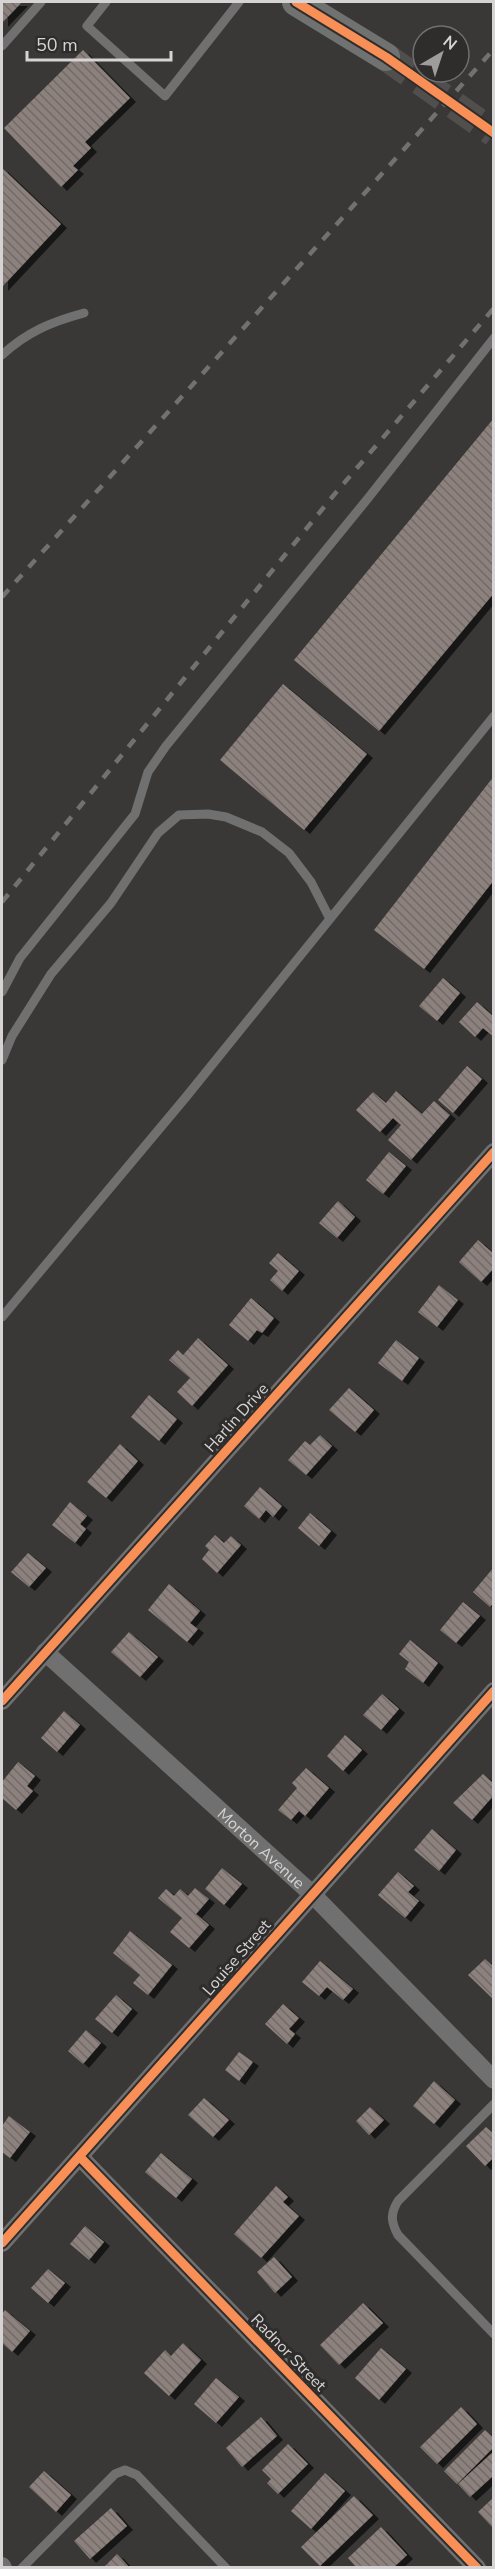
<svg xmlns="http://www.w3.org/2000/svg" width="495" height="2569" font-family="'Nunito Sans',sans-serif">
	<defs>
		<pattern id="building-back-hatch" width="6" height="6" patternUnits="userSpaceOnUse" patternTransform="scale(1.5)"><rect width="6" height="6" fill="#8c817d"/><path d="M-1 5l2 2M0 0l6 6M5-1l2 2" fill="none" stroke="#716a67"/></pattern>
		<filter id="shadow"><feDropShadow dx="6" dy="4" stdDeviation="0" flood-color="#0009"/></filter>
	</defs>
	<rect width="100%" height="100%" fill="#393837"/>
	<path fill="url(#building-back-hatch)" filter="url(#shadow)" d="M 2,2 L 22,2 L 2,23 Z
		M 83,50 L 130,98 L 85,142 L 91,148 L 73,166 L 78,170 L 61,187 L 4,128 Z
		M 2,168 L 61,224 L 2,287 Z
		M 494,418 L 494,593 L 379,731 L 294,660 Z
		M 283,684 L 367,754 L 304,830 L 220,760 Z
		M 494,776 L 494,880 L 424,969 L 374,930 Z
		M 443,978 L 460,993 L 437,1021 L 419,1006 Z
		M 477,1002 L 494,1017 L 494,1037 L 483,1028 L 475,1037 L 459,1022 Z
		M 467,1066 L 482,1079 L 453,1113 L 438,1100 Z
		M 396,1091 L 422,1114 L 434,1101 L 450,1115 L 411,1160 L 388,1140 L 401,1125 L 393,1118 L 380,1132 L 356,1110 L 373,1092 L 386,1103 Z
		M 389,1152 L 406,1166 L 383,1194 L 366,1180 Z
		M 338,1201 L 355,1217 L 337,1238 L 319,1223 Z
		M 478,1240 L 494,1254 L 494,1268 L 481,1282 L 459,1262 Z
		M 278,1253 L 299,1271 L 282,1291 L 270,1280 L 278,1271 L 269,1263 Z
		M 439,1285 L 458,1300 L 437,1327 L 418,1312 Z
		M 251,1298 L 274,1318 L 262,1333 L 257,1330 L 248,1341 L 229,1325 Z
		M 198,1338 L 228,1365 L 192,1406 L 177,1392 L 190,1378 L 169,1360 L 178,1350 L 183,1355 Z
		M 396,1340 L 419,1358 L 402,1381 L 378,1363 Z
		M 349,1388 L 374,1410 L 355,1432 L 329,1410 Z
		M 149,1395 L 177,1419 L 159,1441 L 131,1417 Z
		M 320,1435 L 332,1446 L 306,1475 L 288,1460 L 305,1441 L 310,1445 Z
		M 120,1444 L 138,1461 L 106,1498 L 87,1482 Z
		M 260,1487 L 282,1506 L 273,1517 L 266,1510 L 259,1519 L 244,1506 Z
		M 70,1502 L 87,1516 L 80,1524 L 86,1529 L 75,1543 L 52,1525 Z
		M 310,1513 L 331,1531 L 319,1546 L 298,1528 Z
		M 215,1535 L 224,1543 L 231,1536 L 241,1545 L 217,1573 L 202,1559 L 209,1550 L 205,1546 Z
		M 28,1553 L 46,1568 L 29,1587 L 11,1572 Z
		M 494,1567 L 494,1602 L 490,1607 L 473,1592 Z
		M 169,1584 L 200,1611 L 190,1623 L 198,1629 L 187,1642 L 148,1610 Z
		M 463,1602 L 480,1616 L 456,1643 L 440,1630 Z
		M 129,1632 L 158,1657 L 140,1677 L 111,1652 Z
		M 410,1640 L 438,1663 L 423,1683 L 405,1669 L 409,1662 L 399,1654 Z
		M 382,1694 L 399,1709 L 381,1730 L 363,1715 Z
		M 64,1711 L 80,1725 L 57,1752 L 41,1738 Z
		M 345,1735 L 362,1750 L 343,1771 L 327,1756 Z
		M 18,1762 L 35,1776 L 27,1786 L 33,1791 L 16,1810 L 2,1798 L 2,1782 Z
		M 306,1768 L 329,1788 L 305,1816 L 299,1811 L 291,1820 L 278,1810 L 297,1788 L 292,1783 Z
		M 483,1774 L 494,1784 L 494,1795 L 472,1820 L 453,1803 Z
		M 432,1829 L 456,1850 L 439,1871 L 414,1850 Z
		M 222,1868 L 242,1884 L 224,1905 L 205,1889 Z
		M 398,1872 L 414,1886 L 408,1892 L 419,1901 L 405,1918 L 378,1895 Z
		M 195,1888 L 209,1899 L 196,1914 L 209,1925 L 189,1948 L 170,1932 L 182,1918 L 158,1898 L 166,1889 L 174,1896 L 180,1889 L 188,1896 Z
		M 130,1931 L 172,1965 L 148,1995 L 133,1983 L 140,1975 L 113,1953 Z
		M 485,1959 L 494,1967 L 494,2000 L 468,1975 Z
		M 320,1961 L 353,1989 L 343,2000 L 327,1987 L 319,1996 L 302,1982 Z
		M 116,1995 L 132,2009 L 112,2033 L 95,2019 Z
		M 283,2004 L 299,2018 L 289,2029 L 295,2034 L 287,2044 L 265,2024 Z
		M 86,2030 L 101,2043 L 83,2064 L 68,2051 Z
		M 239,2052 L 253,2062 L 239,2081 L 225,2070 Z
		M 434,2081 L 455,2100 L 434,2124 L 413,2106 Z
		M 204,2098 L 229,2120 L 213,2137 L 188,2115 Z
		M 370,2107 L 384,2120 L 369,2135 L 356,2121 Z
		M 9,2116 L 30,2132 L 10,2158 L 2,2152 L 2,2126 Z
		M 486,2127 L 494,2134 L 494,2157 L 485,2166 L 466,2146 Z
		M 161,2153 L 192,2179 L 176,2198 L 145,2172 Z
		M 276,2186 L 288,2197 L 283,2202 L 299,2216 L 261,2258 L 234,2234 Z
		M 85,2226 L 104,2242 L 89,2260 L 70,2244 Z
		M 274,2257 L 292,2277 L 275,2293 L 257,2272 Z
		M 48,2269 L 65,2283 L 48,2303 L 31,2288 Z
		M 363,2303 L 383,2323 L 339,2365 L 320,2345 Z
		M 5,2310 L 30,2331 L 12,2352 L 2,2343 L 2,2314 Z
		M 183,2343 L 201,2360 L 169,2396 L 144,2373 L 165,2350 L 171,2356 Z
		M 381,2348 L 406,2369 L 379,2400 L 355,2378 Z
		M 216,2378 L 239,2397 L 216,2423 L 194,2404 Z
		M 461,2407 L 477,2424 L 437,2464 L 420,2447 Z
		M 261,2417 L 277,2436 L 242,2467 L 226,2448 Z
		M 485,2430 L 494,2438 L 494,2447 L 457,2484 L 444,2471 Z
		M 288,2444 L 308,2464 L 278,2494 L 267,2483 L 271,2479 L 262,2470 Z
		M 494,2451 L 494,2475 L 470,2497 L 458,2484 Z
		M 44,2471 L 71,2495 L 56,2512 L 29,2487 Z
		M 325,2473 L 345,2491 L 311,2529 L 291,2511 Z
		M 354,2496 L 373,2515 L 320,2566 L 301,2547 Z
		M 494,2497 L 494,2529 L 478,2512 Z
		M 111,2508 L 127,2526 L 90,2559 L 74,2541 Z
		M 381,2527 L 407,2555 L 393,2568 L 357,2568 L 348,2558 Z
		M 117,2554 L 130,2568 L 103,2568 Z"/>
	<g fill="none" stroke-linecap="round" stroke-linejoin="round">
		<path stroke="#504f4e" stroke-width="28" stroke-dasharray="28 14" stroke-linecap="butt" d="M 386,57 L 494,133"/>
		<path stroke="#707070" stroke-width="9" d="M 106,2 L 87,26 L 165,96 L 239,2
			M 2,46 L 41,2
			M 2,355 C 27,332 51,322 84,313
			M 2,992 L 20,958 L 135,814 L 148,772 L 166,746 L 369,497 L 494,338
			M 2,1060 L 12,1036 L 51,974 L 111,903 L 158,833 L 179,815 L 208,814 L 226,817 L 262,832 L 289,853 L 311,882 L 330,919
			M 2,1317 L 186,1097 L 494,716
			M 494,2104 L 398,2201 C 390,2214 391,2222 398,2235 L 494,2334
			M 22,2568 L 115,2474 L 125,2470 L 137,2475 L 226,2568"/>
		<g stroke="#707070" stroke-width="18">
			<path id="s1" d="M 45,1652 L 311,1893 L 494,2080"/>
			<path d="M 2,1701 L 494,1152"/>
			<path d="M 80,2157 L 477,2568"/>
			<path d="M 2,2243 L 494,1691"/>
			<path d="M 2,2566 L 3,2568"/>
		</g>
		<path stroke="#707171" stroke-width="28" d="M 296,2 L 386,57"/>
		<path stroke="#717171" stroke-width="4.5" stroke-dasharray="10 10" stroke-linecap="butt" d="M 2,597 L 494,49
			M 2,902 L 333,496 L 494,308"/>
		<defs>
			<path id="cycleway" d="M 296,2 L 386,57 L 494,133
				M 2,1701 L 494,1152
				M 80,2157 L 477,2568
				M 2,2243 L 494,1691"/>
		</defs>
		<use href="#cycleway" stroke="#2f2d2c" stroke-width="13"/>
		<use href="#cycleway" stroke="#f78f57" stroke-width="9"/>
	</g>
	<g text-anchor="middle" stroke-width="6" stroke-linejoin="round" paint-order="stroke">
		<g font-size="16" fill="#d5d3d3" stroke="#2f2d2c">
			<text transform="translate(236 1417) rotate(-48)" y="6">Harlin Drive</text>
			<text dy="6" stroke="none"><textPath href="#s1" startOffset="292">Morton Avenue</textPath></text>
			<text transform="translate(236 1957) rotate(-49)" y="6">Louise Street</text>
			<text transform="translate(289 2352) rotate(46)" y="6">Radnor Street</text>
		</g>
	</g>
	<rect width="495" height="2569" fill="none" stroke="#d5d3d3" stroke-width="6"/>
	<g transform="translate(441 54) rotate(39)"><circle r="28" fill="#2f2d2c" stroke="#716f6f" stroke-width="1.5"/>
	<path d="M0-4.5L10 22L0 15L-10 22Z" fill="#9e9d9c"/>
	<text y="-9" font-size="16" font-weight="bold" text-anchor="middle" fill="#d5d3d3">N</text>
	</g>
	<path d="M27 51v9h144v-9" fill="none" stroke="#d5d3d3" stroke-width="3"/>
	<text x="36" y="51" font-size="18" fill="#d5d3d3" stroke="#2f2d2c" stroke-width="4.5" paint-order="stroke">50 m</text>
</svg>
